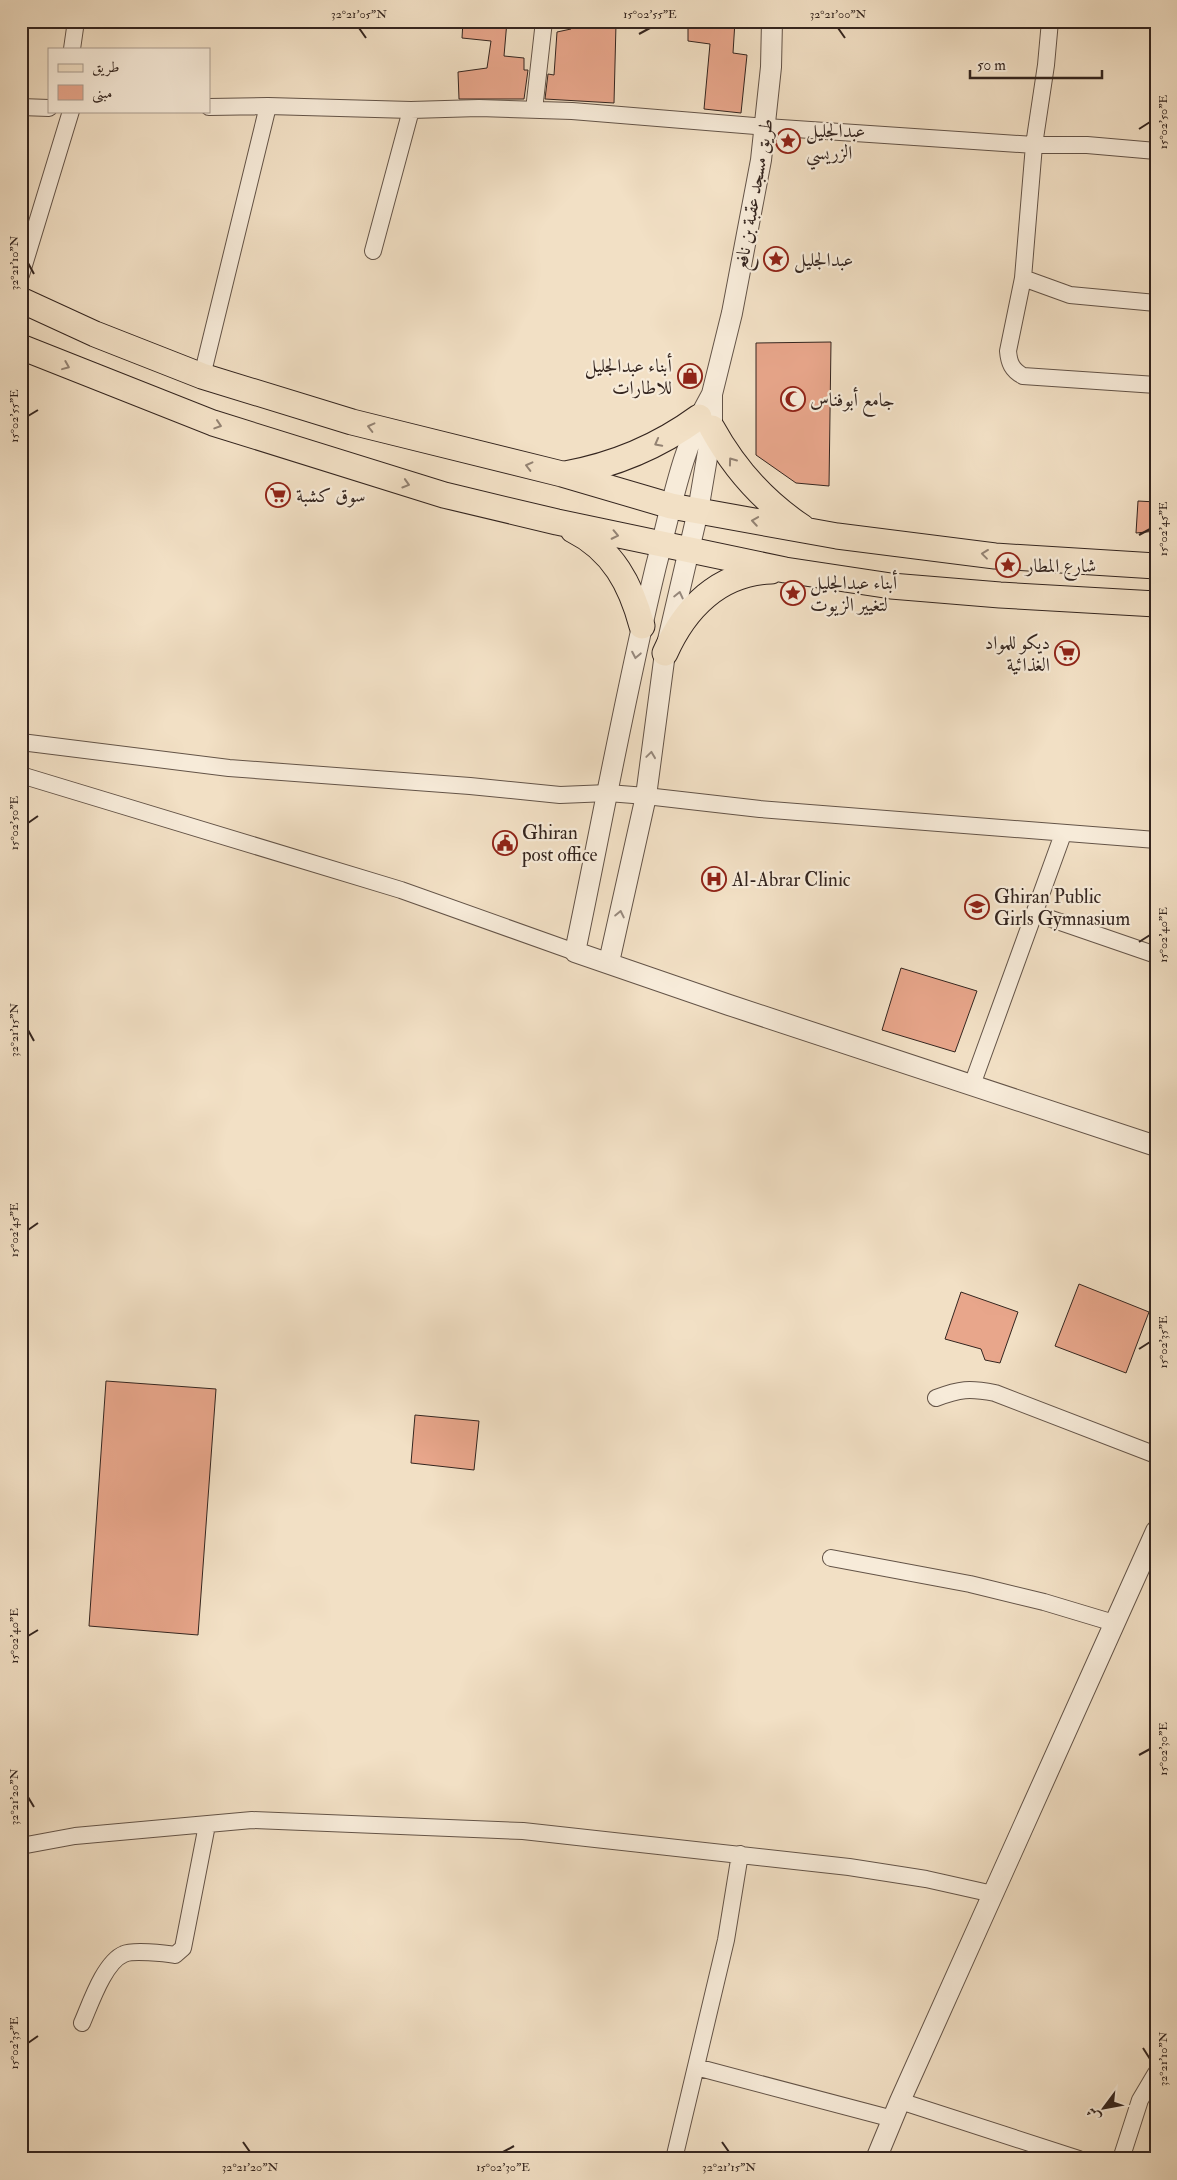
<svg xmlns="http://www.w3.org/2000/svg" width="1177" height="2180" font-family="'IM FELL Double Pica',Amiri,serif">
	<rect width="100%" height="100%" fill="#f2e0c5"/>
	<filter id="stains"><feTurbulence type="fractalNoise" baseFrequency=".004" numOctaves="4"/><feColorMatrix values="0 0 0 0 .2 0 0 0 0 .09 0 0 0 0 .02 0 0 0 .5 -.17"/></filter>
	<radialGradient id="worn" r=".72"><stop offset=".6" stop-color="#630" stop-opacity="0"/><stop offset="1" stop-color="#630" stop-opacity=".3"/></radialGradient>
	<path fill="#e8a68b" stroke="#34251f" d="M 463,21 L 507,21 L 504,56 L 524,58 L 524,70 L 528,70 L 524,99 L 459,99 L 458,72 L 487,68 L 491,41 L 462,38 Z
		M 573,21 L 601,21 L 616,24 L 614,103 L 545,99 L 548,74 L 554,75 L 557,32 L 571,29 Z
		M 688,21 L 735,21 L 733,53 L 747,55 L 741,113 L 704,109 L 710,44 L 688,41 Z
		M 831,342 L 829,486 L 796,483 L 756,455 L 756,343 Z
		M 1138,501 L 1156,502 L 1156,531 L 1136,533 Z
		M 901,968 L 977,991 L 955,1052 L 882,1030 Z
		M 1079,1284 L 1149,1312 L 1126,1373 L 1055,1346 Z
		M 961,1292 L 1018,1312 L 1000,1363 L 985,1360 L 981,1349 L 945,1339 Z
		M 106,1381 L 216,1389 L 198,1635 L 89,1626 Z
		M 415,1415 L 479,1421 L 474,1470 L 411,1463 Z"/>
	<g fill="none" stroke-linecap="round" stroke-linejoin="round">
		<defs>
			<path id="minor" d="M 1050,21 L 1046,65 L 1034,145 L 1023,278 L 1008,351 C 1009,363 1012,370 1023,376 L 1156,385
				M 72,49 L 76,21
				M 21,107 L 49,108
				M 209,107 L 268,106 L 411,110 L 479,108 L 572,111 L 766,127 L 1034,145 L 1087,145 L 1156,151
				M 534,110 L 544,21
				M 373,251 L 411,110
				M 21,275 L 71,111
				M 1023,278 L 1070,295 L 1156,303
				M 202,376 L 268,106
				M 21,742 L 229,768 L 470,786 L 560,795 L 608,793 L 646,796 L 760,809 L 1156,840
				M 21,775 L 401,890 L 575,952
				M 1034,913 L 1156,955
				M 972,1085 L 1063,834
				M 936,1398 C 960,1389 969,1388 995,1393 L 1156,1455
				M 831,1558 L 970,1584 L 1044,1602 L 1114,1623
				M 21,1846 L 75,1836 L 252,1820 L 523,1831 L 849,1867 L 926,1879 L 993,1894
				M 82,2023 C 90,2005 104,1962 124,1954 C 132,1950 165,1953 175,1955 L 183,1948 L 207,1825
				M 696,2067 L 893,2119
				M 900,2101 L 1079,2159
				M 674,2159 L 726,1940 L 740,1854
				M 1121,2159 L 1140,2100 L 1156,2073"/>
			<path id="tertiary" d="M 712,394 C 682,446 671,509 656,566 C 625,694 602,823 575,952 L 729,1005 L 1156,1146
				M 609,962 L 646,796 L 665,653 L 698,511 L 712,428 L 712,394 L 732,313 L 761,160 L 771,67 L 772,21
				M 876,2159 L 900,2101 L 1156,1531"/>
			<path id="primary" d="M 21,300 L 95,334 L 202,376 L 352,422 L 562,474 L 671,506 L 837,536 L 995,556 L 1156,566
				M 21,347 L 213,423 L 444,495 L 557,522 L 785,570 L 891,586 L 1000,595 L 1156,604
				M 712,428 C 734,468 763,501 802,527
				M 565,474 C 615,465 658,447 699,417
				M 573,530 C 613,550 631,585 642,626
				M 665,653 C 685,608 719,573 771,571"/>
		</defs>
		<use href="#minor" stroke="#645448" stroke-width="18"/>
		<use href="#tertiary" stroke="#645448" stroke-width="22"/>
		<use href="#primary" stroke="#34251f" stroke-width="27"/>
		<use href="#minor" stroke="#f7ebd9" stroke-width="16"/>
		<use href="#tertiary" stroke="#f7ebd9" stroke-width="20"/>
		<use href="#primary" stroke="#f2e0c5" stroke-width="25"/>
	</g>
	<defs><path id="oneway-chevron" d="M-2-3.5L2.5 0L-2 3.5" fill="none" stroke-width="1.6" stroke-linecap="round" stroke-linejoin="round" transform="scale(1.25)"/></defs>
	<g stroke="#938272">
		<use href="#oneway-chevron" transform="translate(66 366) rotate(22)"/>
		<use href="#oneway-chevron" transform="translate(218 425) rotate(18)"/>
		<use href="#oneway-chevron" transform="translate(371 427) rotate(-166)"/>
		<use href="#oneway-chevron" transform="translate(658 443) rotate(152)"/>
		<use href="#oneway-chevron" transform="translate(732 461) rotate(-126)"/>
		<use href="#oneway-chevron" transform="translate(529 466) rotate(-166)"/>
		<use href="#oneway-chevron" transform="translate(406 484) rotate(17)"/>
		<use href="#oneway-chevron" transform="translate(755 521) rotate(-171)"/>
		<use href="#oneway-chevron" transform="translate(615 535) rotate(12)"/>
		<use href="#oneway-chevron" transform="translate(985 554) rotate(-173)"/>
	</g>
	<g stroke="#96887c">
		<use href="#oneway-chevron" transform="translate(679 595) rotate(-77)"/>
		<use href="#oneway-chevron" transform="translate(636 655) rotate(101)"/>
		<use href="#oneway-chevron" transform="translate(651 755) rotate(-82)"/>
		<use href="#oneway-chevron" transform="translate(620 914) rotate(-78)"/>
	</g>
	<path fill="none" stroke="#34251f" stroke-width="2" d="M 359,28 L 366,38M 838,28 L 845,38M 639,34 L 650,28M 1139,129 L 1150,122M 28,263 L 34,274M 28,416 L 38,410M 1139,535 L 1150,529M 28,823 L 38,816M 1139,942 L 1150,935M 28,1030 L 34,1041M 28,1230 L 38,1223M 1139,1349 L 1150,1342M 28,1636 L 38,1630M 1139,1755 L 1150,1749M 28,1797 L 34,1807M 28,2043 L 38,2036M 1143,2048 L 1150,2059M 243,2142 L 250,2152M 722,2142 L 729,2152M 503,2152 L 514,2146"/>
	<defs>
		<symbol id="sight-ring" viewBox="-11 -11 22 22"><circle r="9.5" fill="#f7ebd9" stroke="#8f2418" stroke-width="1.5"/><path d="M0-6L1.8-2.2L6-1.7L2.9 1.2L3.7 5.4L0 3.3L-3.7 5.4L-2.9 1.2L-6-1.7L-1.8-2.2Z" fill="#8f2418"/></symbol>
		<symbol id="shop-ring" viewBox="-11 -11 22 22"><circle r="9.5" fill="#f7ebd9" stroke="#8f2418" stroke-width="1.5"/><path d="M-5-2.5h2.3a2.7 3.5 0 0 1 5.4 0H5L5.5 6h-11ZM-1.5-2.5h3a1.5 2.3 0 0 0-3 0Z" fill="#8f2418"/></symbol>
		<symbol id="mosque-ring" viewBox="-11 -11 22 22"><circle r="9.5" fill="#f7ebd9" stroke="#8f2418" stroke-width="1.5"/><path d="M3.5-4.9A6 6 0 1 0 3.5 4.9A5 5 0 1 1 3.5-4.9Z" fill="#8f2418"/></symbol>
		<symbol id="supermarket-ring" viewBox="-11 -11 22 22"><circle r="9.5" fill="#f7ebd9" stroke="#8f2418" stroke-width="1.5"/><path d="M-6-5.5h2.5l.6 2H6L4.5 2H-2.5L-4.4-4H-6ZM-1.5 3.2a1.3 1.3 0 1 0 .1 0ZM3 3.2a1.3 1.3 0 1 0 .1 0Z" fill="#8f2418"/></symbol>
		<symbol id="civic-ring" viewBox="-11 -11 22 22"><circle r="9.5" fill="#f7ebd9" stroke="#8f2418" stroke-width="1.5"/><path d="M-.6-6.5H3V-4.5H.6V-3L4-1V1h2V6H-6V1h2V-1L-.6-3ZM-1.2 2.5V6h2.4V2.5Z" fill="#8f2418"/></symbol>
		<symbol id="hospital-ring" viewBox="-11 -11 22 22"><circle r="9.5" fill="#f7ebd9" stroke="#8f2418" stroke-width="1.5"/><path d="M-5-5h3v3.5h4V-5h3V5h-3V1.5h-4V5h-3Z" fill="#8f2418"/></symbol>
		<symbol id="school-ring" viewBox="-11 -11 22 22"><circle r="9.5" fill="#f7ebd9" stroke="#8f2418" stroke-width="1.5"/><path d="M0-5L7-2L0 1L-7-2ZM-4 1L0 2.5L4 1V4Q0 6-4 4Z" fill="#8f2418"/></symbol>
	</defs>
	<g fill-rule="evenodd">
		<use href="#sight-ring" x="774" y="127" width="28" height="28"/>
		<use href="#sight-ring" x="762" y="245" width="28" height="28"/>
		<use href="#shop-ring" x="676" y="362" width="28" height="28"/>
		<use href="#mosque-ring" x="779" y="385" width="28" height="28"/>
		<use href="#supermarket-ring" x="264" y="481" width="28" height="28"/>
		<use href="#sight-ring" x="994" y="551" width="28" height="28"/>
		<use href="#sight-ring" x="779" y="579" width="28" height="28"/>
		<use href="#supermarket-ring" x="1053" y="639" width="28" height="28"/>
		<use href="#civic-ring" x="491" y="829" width="28" height="28"/>
		<use href="#hospital-ring" x="700" y="865" width="28" height="28"/>
		<use href="#school-ring" x="963" y="893" width="28" height="28"/>
	</g>
	<g text-anchor="middle" stroke-width="4.5" stroke-linejoin="round" paint-order="stroke">
		<g font-size="19" fill="#34251f" stroke="#f7ebd9" text-anchor="start">
			<text x="806" y="137">عبدالجليل<tspan x="806" dy="22">الزريسي</tspan></text>
			<text x="794" y="266">عبدالجليل</text>
			<text x="672" y="372" text-anchor="end">أبناء عبدالجليل<tspan x="672" dy="22">للاطارات</tspan></text>
			<text x="810" y="406">جامع أبوفناس</text>
			<text x="296" y="502">سوق كشبة</text>
			<text x="1026" y="572">شارع المطار</text>
			<text x="810" y="589">أبناء عبدالجليل<tspan x="810" dy="22">لتغيير الزيوت</tspan></text>
			<text x="1050" y="649" text-anchor="end">ديكو للمواد<tspan x="1050" dy="22">الغذائية</tspan></text>
			<text x="522" y="839">Ghiran<tspan x="522" dy="22">post office</tspan></text>
			<text x="732" y="886">Al-Abrar Clinic</text>
			<text x="994" y="903">Ghiran Public<tspan x="994" dy="22">Girls Gymnasium</tspan></text>
		</g>
		<g font-size="19" fill="#34251f" stroke="#f7ebd9">
			<text transform="translate(753 194) rotate(-80)" y="7">طريق مسجد عقبة بن نافع</text>
		</g>
	</g>
	<rect width="1177" height="2180" fill="none" stroke="#f2e0c5" stroke-width="55"/>
	<rect x="48" y="48" width="162" height="65" fill="#f7ebd9" stroke="#a99c8f"/>
	<rect x="58" y="64" width="25" height="8" fill="#f2e0c5" stroke="#a99c8f"/>
	<text x="92" y="72" font-size="15" fill="#34251f">طريق</text>
	<rect x="58" y="85" width="25" height="15" fill="#e8a68b" stroke="#a99c8f"/>
	<text x="92" y="98" font-size="15" fill="#34251f">مبنى</text>
	<g transform="translate(1104 2108) rotate(238)" stroke="#f7ebd9" stroke-width="4" paint-order="stroke">
	<path d="M0-4L9 19L0 12L-9 19Z" fill="#34251f"/>
	<text y="-8" font-size="14" font-weight="bold" text-anchor="middle" fill="#34251f">ش</text>
	</g>
	<path d="M970 70v8h132v-8" fill="none" stroke="#34251f" stroke-width="2.5"/>
	<text x="977" y="70" font-size="15" fill="#34251f" stroke="#f7ebd9" stroke-width="4" paint-order="stroke">50 m</text>
	<rect x="28" y="28" width="1122" height="2124" fill="none" stroke="#34251f" stroke-width="2"/>
	<g font-size="12" text-anchor="middle" fill="#34251f">
		<text x="359" y="18">32°21'05"N</text>
		<text x="650" y="18">15°02'55"E</text>
		<text x="838" y="18">32°21'00"N</text>
		<text transform="translate(1163 122) rotate(-90)" y="4">15°02'50"E</text>
		<text transform="translate(14 263) rotate(-90)" y="4">32°21'10"N</text>
		<text transform="translate(14 416) rotate(-90)" y="4">15°02'55"E</text>
		<text transform="translate(1163 529) rotate(-90)" y="4">15°02'45"E</text>
		<text transform="translate(14 823) rotate(-90)" y="4">15°02'50"E</text>
		<text transform="translate(1163 935) rotate(-90)" y="4">15°02'40"E</text>
		<text transform="translate(14 1030) rotate(-90)" y="4">32°21'15"N</text>
		<text transform="translate(14 1230) rotate(-90)" y="4">15°02'45"E</text>
		<text transform="translate(1163 1342) rotate(-90)" y="4">15°02'35"E</text>
		<text transform="translate(14 1636) rotate(-90)" y="4">15°02'40"E</text>
		<text transform="translate(1163 1749) rotate(-90)" y="4">15°02'30"E</text>
		<text transform="translate(14 1797) rotate(-90)" y="4">32°21'20"N</text>
		<text transform="translate(14 2043) rotate(-90)" y="4">15°02'35"E</text>
		<text transform="translate(1163 2059) rotate(-90)" y="4">32°21'10"N</text>
		<text x="250" y="2171">32°21'20"N</text>
		<text x="503" y="2171">15°02'30"E</text>
		<text x="729" y="2171">32°21'15"N</text>
	</g>
	<rect width="100%" height="100%" filter="url(#stains)"/>
	<rect width="100%" height="100%" fill="url(#worn)"/>
</svg>
